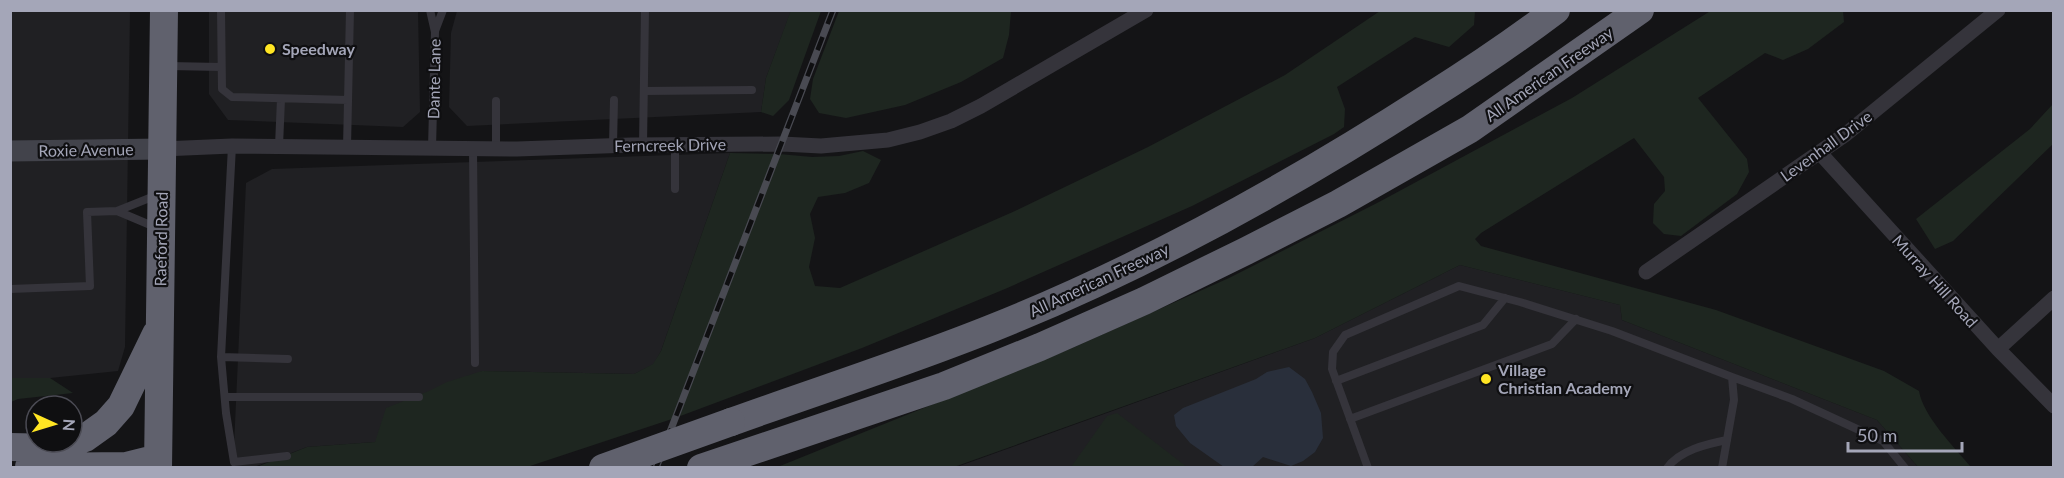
<svg xmlns="http://www.w3.org/2000/svg" width="2064" height="478" font-family="Lato,sans-serif">
	<rect width="100%" height="100%" fill="#141416"/>
	<path fill="#202023" d="M 11,11 L 130,11 L 125,347 L 118,371 L 50,378 L 11,378 Z
		M 209,11 L 418,11 L 420,112 L 403,127 L 228,120 L 209,94 Z
		M 457,11 L 791,11 L 766,78 L 761,112 L 467,126 L 449,107 L 451,33 Z
		M 730,153 L 661,351 L 654,364 L 634,374 L 482,371 L 375,442 L 307,447 L 254,467 L 233,468 L 246,183 L 272,169 Z
		M 1460,265 L 1620,305 L 1622,320 L 1877,420 L 1918,467 L 954,468 L 1315,338 Z"/>
	<path fill="#1e2620" d="M 791,10 L 821,11 L 789,100 L 773,116 L 761,112 L 766,78 Z
		M 1712,10 L 1843,11 L 1844,22 L 1808,49 L 1783,60 L 1765,53 L 1698,98 L 1747,159 L 1749,172 L 1737,194 L 1681,236 L 1664,234 L 1653,223 L 1654,204 L 1665,191 L 1664,177 L 1634,138 L 1481,233 L 1475,239 L 1481,246 L 1716,310 L 1884,371 L 1919,391 C 1923,416 1954,447 1971,467 L 1918,467 L 1877,420 L 1622,320 L 1620,305 L 1460,265 L 1315,338 L 954,467 L 775,468 L 1070,349 L 1229,278 L 1379,202 L 1572,98 Z
		M 839,11 L 839,10 L 1011,11 L 1009,35 L 1003,58 L 961,82 L 905,105 L 846,118 L 819,113 L 810,99 L 813,79 Z
		M 1380,11 L 1475,11 L 1474,25 L 1449,47 L 1415,37 L 1337,87 L 1345,109 L 1344,127 L 1334,134 L 1192,206 L 1005,289 L 862,348 L 675,418 L 527,467 L 254,468 L 307,447 L 375,442 L 386,408 L 429,391 L 447,382 L 482,371 L 634,374 L 653,364 L 661,351 L 730,153 L 779,154 L 812,157 L 839,156 L 863,151 L 881,160 L 869,183 L 845,193 L 818,197 L 810,214 L 815,238 L 809,267 L 815,286 L 840,288 L 1015,211 L 1148,147 L 1285,75 Z
		M 2053,104 L 2053,144 L 1953,241 L 1935,249 L 1916,219 L 2030,129 Z
		M 11,378 L 50,378 L 73,393 L 18,399 L 11,402 Z
		M 1117,413 L 1187,467 L 1071,467 L 1107,416 Z"/>
	<path fill="#292f3b" d="M 1289,367 L 1305,379 L 1312,392 L 1321,413 L 1323,438 L 1315,452 L 1303,461 L 1291,466 L 1263,457 L 1252,467 L 1224,467 L 1190,443 L 1176,426 L 1174,415 L 1183,408 L 1256,379 L 1267,372 Z"/>
	<g fill="none" stroke-linecap="round" stroke-linejoin="round">
		<path stroke="#35343b" stroke-width="8" d="M 221,10 L 222,89 L 232,97 L 348,100
			M 430,10 L 435,32 L 432,148
			M 435,31 L 443,10
			M 169,66 L 221,67
			M 644,91 L 752,90
			M 496,101 L 496,149
			M 613,145 L 614,100
			M 643,145 L 645,10
			M 232,146 L 221,357 L 288,359
			M 279,146 L 281,99
			M 347,147 L 350,10
			M 473,149 L 475,363
			M 675,189 L 675,145
			M 155,227 L 117,211 L 157,195
			M 10,289 L 90,286 L 87,212 L 117,211
			M 221,357 L 226,413 L 234,462 L 287,456
			M 1732,377 L 1792,399 L 1883,441 L 1905,468
			M 1336,381 L 1483,325 L 1505,298
			M 225,397 L 419,397
			M 1350,419 L 1552,344 L 1576,319
			M 1368,468 L 1332,369 L 1333,352 L 1345,335 L 1459,286 L 1520,302 L 1612,331 L 1732,377 L 1734,400 L 1722,468
			M 1667,468 C 1680,450 1707,444 1727,440"/>
		<path stroke="#35343b" stroke-width="15" d="M 162,149 L 232,146 L 517,149 L 631,145 L 782,144 L 821,146 L 888,140 L 920,132 L 951,121 L 981,106 L 1146,10
			M 1820,153 L 1998,349 L 2054,406
			M 1646,272 L 1846,134 L 1998,10
			M 1998,349 L 2054,298"/>
		<path stroke="#42434b" stroke-width="21" d="M 10,151 L 162,149"/>
		<path stroke="#60616d" stroke-width="28" d="M 731,422 C 817,391 905,363 990,329 C 1144,268 1289,187 1429,97 C 1472,70 1515,41 1556,10
			M 10,447 L 59,448 L 85,438 L 106,423 L 121,406 L 156,334
			M 29,467 L 126,466 L 158,458
			M 158,468 L 164,10
			M 701,468 L 944,386 L 1040,347 L 1144,301 L 1246,251 L 1338,204 L 1470,129 L 1640,10"/>
		<defs>
			<path id="rail" d="M 656,468 L 833,10"/>
		</defs>
		<use href="#rail" stroke="#494a52" stroke-width="7"/>
		<use href="#rail" stroke="#0f0f11" stroke-width="4.5" stroke-dasharray="14" stroke-linecap="butt"/>
		<path stroke="#60616d" stroke-width="28" d="M 603,468 L 731,422"/>
	</g>
	<g fill="#ffe523" stroke="#0f0f11" stroke-width="2">
		<circle cx="270" cy="49" r="6"/>
		<circle cx="1486" cy="379" r="6"/>
	</g>
	<g text-anchor="middle" stroke-width="4.5" stroke-linejoin="round" paint-order="stroke">
		<g font-size="16" font-weight="bold" fill="#a4a6b8" stroke="#0f0f11" text-anchor="start">
			<text x="282" y="55">Speedway</text>
			<text x="1498" y="376">Village<tspan x="1498" dy="18">Christian Academy</tspan></text>
		</g>
		<g font-size="16" fill="#a4a6b8" stroke="#0f0f11">
			<text transform="translate(1549 74) rotate(-35)" y="6">All American Freeway</text>
			<text transform="translate(434 79) rotate(-89)" y="6">Dante Lane</text>
			<text transform="translate(670 145) rotate(-1)" y="6">Ferncreek Drive</text>
			<text transform="translate(1826 146) rotate(-36)" y="6">Levenhall Drive</text>
			<text transform="translate(86 150) rotate(-1)" y="6">Roxie Avenue</text>
			<text transform="translate(161 239) rotate(-89)" y="6">Raeford Road</text>
			<text transform="translate(1099 280) rotate(-25)" y="6">All American Freeway</text>
			<text transform="translate(1935 281) rotate(48)" y="6">Murray Hill Road</text>
		</g>
	</g>
	<rect width="2064" height="478" fill="none" stroke="#a4a6b8" stroke-width="24"/>
	<g transform="translate(54 424) rotate(94)"><circle r="28" fill="#0f0f11" stroke="#4b4b54" stroke-width="1.5"/>
	<path d="M0-4.5L10 22L0 15L-10 22Z" fill="#ffe523"/>
	<text y="-9" font-size="16" font-weight="bold" text-anchor="middle" fill="#a4a6b8">N</text>
	</g>
	<path d="M1848 442v9h114v-9" fill="none" stroke="#a4a6b8" stroke-width="3"/>
	<text x="1857" y="442" font-size="18" fill="#a4a6b8" stroke="#0f0f11" stroke-width="4.5" paint-order="stroke">50 m</text>
</svg>
